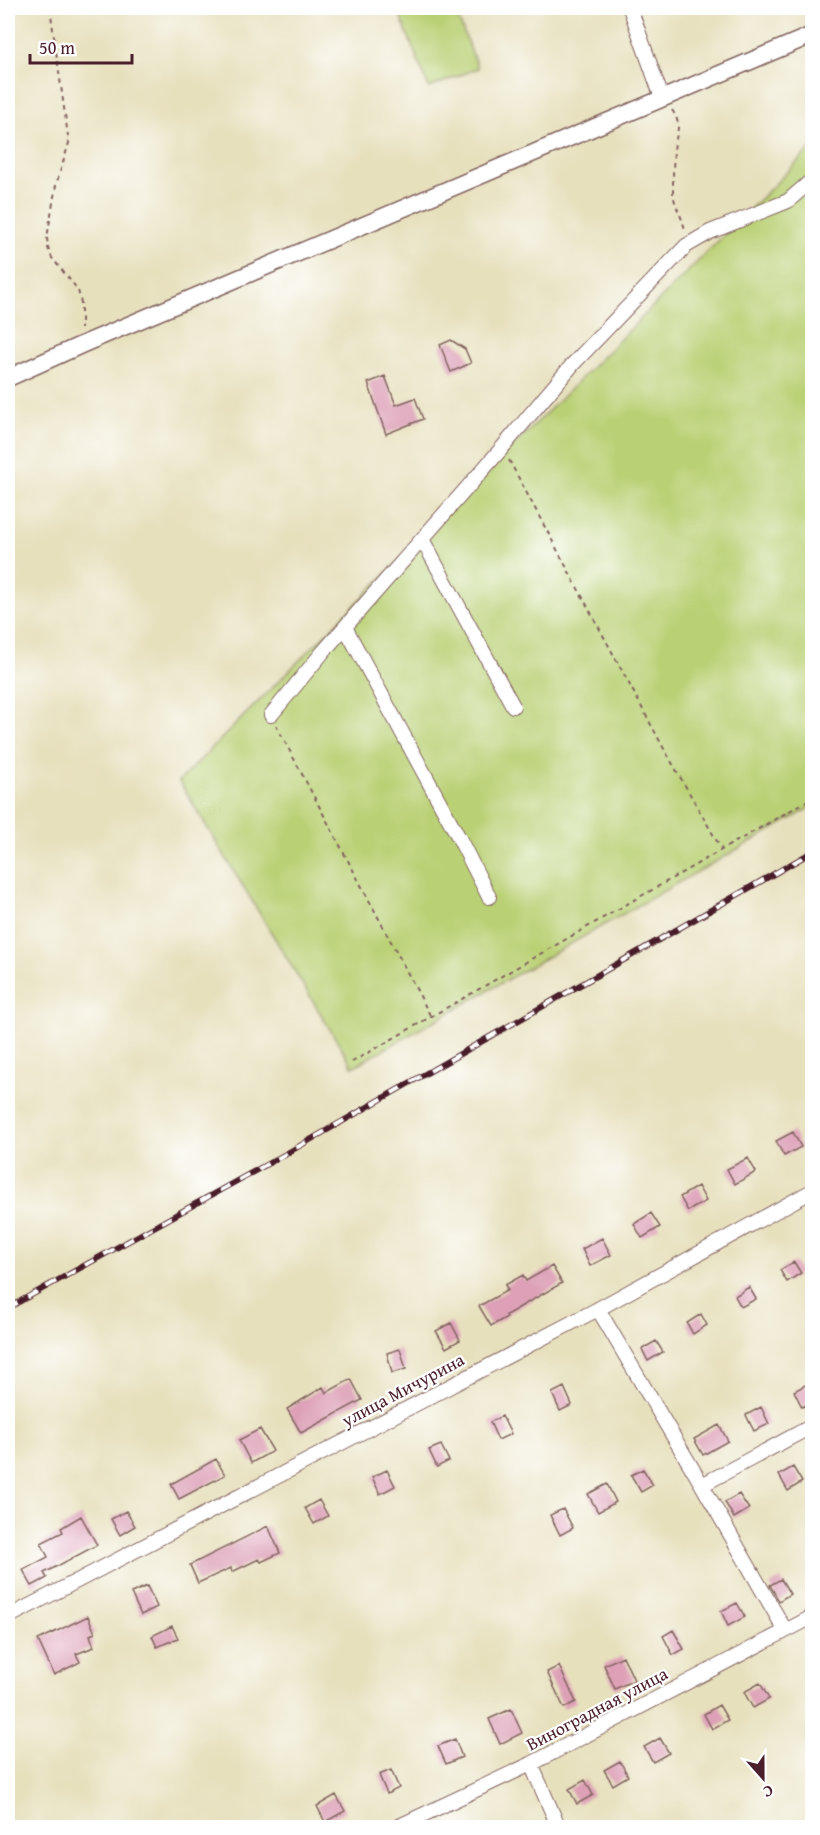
<svg xmlns="http://www.w3.org/2000/svg" width="820" height="1835" font-family="'Gentium Book Plus',serif">
	<rect width="100%" height="100%" fill="#fff"/>
	<filter id="ink" filterUnits="userSpaceOnUse"><feTurbulence type="fractalNoise" baseFrequency=".0167" numOctaves="2"/><feDisplacementMap in="SourceGraphic" scale="12" xChannelSelector="R" yChannelSelector="G"/><feConvolveMatrix kernelMatrix="1 2 1 2 8 2 1 2 1" color-interpolation-filters="sRGB"/></filter>
	<filter id="wash" filterUnits="userSpaceOnUse"><feTurbulence type="fractalNoise" baseFrequency=".008" numOctaves="4" result="noise"/><feDisplacementMap in="SourceGraphic" scale="24" xChannelSelector="R" yChannelSelector="G"/><feGaussianBlur stdDeviation="1.35" result="paint"/><feColorMatrix in="noise" values="0 0 0 0 0 0 0 0 0 0 0 0 0 0 0 0 0 1.4 0 .05"/><feComposite in="paint" operator="in"/></filter>
	<g filter="url(#wash)">
		<rect width="100%" height="100%" fill="#e7e0bd"/>
		<path fill="#bad074" stroke="#827850" stroke-width="1.5" d="M 397,8 L 454,8 L 478,68 L 429,88 Z
			M 812,147 L 812,807 L 353,1067 L 179,781 Z"/>
		<g id="blocks">
			<path fill="#dda0b7" d="M 451,340 L 465,349 L 471,363 L 451,372 L 440,345 Z
				M 385,376 L 396,405 L 415,398 L 423,419 L 386,434 L 368,383 Z
				M 793,1132 L 801,1147 L 784,1156 L 776,1141 Z
				M 748,1158 L 756,1172 L 735,1184 L 727,1169 Z
				M 698,1186 L 706,1201 L 688,1211 L 680,1197 Z
				M 651,1213 L 660,1227 L 642,1238 L 634,1224 Z
				M 602,1238 L 611,1255 L 590,1266 L 582,1249 Z
				M 794,1262 L 801,1273 L 787,1282 L 780,1270 Z
				M 552,1266 L 562,1283 L 506,1315 L 507,1317 L 491,1326 L 479,1306 L 508,1290 L 505,1285 L 523,1275 L 526,1281 Z
				M 749,1287 L 756,1299 L 741,1307 L 735,1296 Z
				M 701,1314 L 707,1325 L 693,1334 L 687,1323 Z
				M 451,1323 L 460,1340 L 446,1348 L 436,1331 Z
				M 656,1341 L 663,1352 L 648,1361 L 642,1349 Z
				M 400,1349 L 406,1369 L 392,1373 L 387,1353 Z
				M 351,1379 L 362,1400 L 301,1433 L 287,1409 L 323,1387 L 326,1393 Z
				M 809,1383 L 813,1391 L 813,1402 L 802,1407 L 794,1391 Z
				M 564,1387 L 572,1405 L 560,1411 L 552,1393 Z
				M 761,1407 L 769,1424 L 754,1431 L 746,1415 Z
				M 502,1416 L 511,1434 L 498,1440 L 490,1422 Z
				M 719,1425 L 728,1441 L 703,1455 L 694,1439 Z
				M 260,1429 L 273,1451 L 251,1463 L 239,1440 Z
				M 441,1445 L 449,1461 L 437,1467 L 429,1450 Z
				M 216,1459 L 225,1475 L 179,1499 L 171,1484 Z
				M 793,1467 L 802,1482 L 788,1491 L 779,1475 Z
				M 643,1469 L 653,1485 L 641,1492 L 631,1475 Z
				M 387,1470 L 395,1486 L 380,1494 L 372,1477 Z
				M 607,1484 L 616,1502 L 598,1512 L 588,1494 Z
				M 739,1494 L 749,1509 L 734,1518 L 725,1502 Z
				M 319,1500 L 328,1516 L 314,1524 L 305,1508 Z
				M 563,1509 L 573,1528 L 560,1535 L 550,1515 Z
				M 126,1511 L 135,1526 L 120,1535 L 111,1519 Z
				M 81,1516 L 97,1545 L 44,1573 L 47,1578 L 32,1586 L 23,1570 L 48,1557 L 41,1543 L 63,1532 L 61,1528 Z
				M 268,1526 L 280,1553 L 261,1562 L 259,1559 L 232,1572 L 231,1568 L 198,1583 L 190,1565 Z
				M 781,1579 L 790,1594 L 779,1601 L 770,1585 Z
				M 147,1586 L 157,1607 L 141,1615 L 131,1593 Z
				M 737,1603 L 745,1617 L 728,1626 L 721,1611 Z
				M 88,1616 L 95,1633 L 90,1635 L 94,1647 L 76,1654 L 80,1662 L 54,1675 L 38,1640 Z
				M 172,1626 L 178,1638 L 157,1647 L 152,1636 Z
				M 673,1630 L 684,1649 L 673,1655 L 663,1636 Z
				M 623,1656 L 634,1680 L 615,1689 L 604,1665 Z
				M 559,1666 L 576,1702 L 564,1708 L 547,1672 Z
				M 760,1683 L 769,1699 L 753,1708 L 744,1692 Z
				M 719,1705 L 728,1720 L 712,1729 L 704,1714 Z
				M 511,1709 L 522,1733 L 500,1744 L 489,1719 Z
				M 660,1738 L 669,1753 L 653,1762 L 644,1747 Z
				M 455,1739 L 462,1757 L 446,1764 L 438,1746 Z
				M 620,1761 L 628,1776 L 613,1785 L 604,1770 Z
				M 391,1770 L 399,1788 L 387,1794 L 379,1775 Z
				M 585,1780 L 593,1795 L 577,1804 L 569,1789 Z
				M 336,1795 L 345,1811 L 325,1822 L 317,1806 Z"/>
		</g>
	</g>
	<g filter="url(#ink)">
		<use href="#blocks" fill-opacity="0" stroke="#81635e" stroke-width="1.5"/>
		<g fill="none" stroke-linecap="round" stroke-linejoin="round">
			<defs>
				<path id="minor" d="M 630,8 L 662,98
					M 422,539 L 513,706
					M 345,627 L 458,836 L 489,897
					M 271,715 L 323,652 L 502,448 L 573,364 L 686,246 L 710,232 L 788,201 L 812,180
					M 598,1309 L 702,1485 L 785,1630
					M 702,1485 L 812,1426
					M 8,1617 L 598,1309 L 812,1191
					M 531,1764 L 559,1828
					M 395,1828 L 531,1764 L 812,1617"/>
				<path id="major" d="M 8,378 L 81,345 L 812,35"/>
			</defs>
			<use href="#minor" stroke="#81635e" stroke-width="16"/>
			<use href="#major" stroke="#81635e" stroke-width="19"/>
			<path stroke="#81635e" stroke-width="2" stroke-dasharray="4.5 4.5" stroke-linecap="butt" d="M 50,8 L 69,143 L 56,185 L 47,238 L 48,248 L 52,258 L 78,290 L 81,303 L 81,329
				M 672,110 C 683,126 676,132 674,150 C 673,163 673,178 673,192 C 674,206 683,217 685,231
				M 509,460 L 663,747 L 722,850
				M 276,725 L 431,1017
				M 352,1062 L 812,798"/>
			<use href="#minor" stroke="#fff" stroke-width="14"/>
			<use href="#major" stroke="#fff" stroke-width="16"/>
			<defs>
				<path id="rail" d="M 8,1308 L 289,1152 L 812,852"/>
			</defs>
			<use href="#rail" stroke="#4a1f2b" stroke-width="6"/>
			<use href="#rail" stroke="#fff" stroke-width="4" stroke-dasharray="11" stroke-linecap="butt"/>
		</g>
	</g>
	<g text-anchor="middle" stroke-width="4.5" stroke-linejoin="round" paint-order="stroke">
		<g font-size="18" fill="#4a1f2b" stroke="#fff">
			<text transform="translate(403 1390) rotate(-28)" y="6">улица Мичурина</text>
			<text transform="translate(597 1709) rotate(-28)" y="6">Виноградная улица</text>
		</g>
	</g>
	<rect width="820" height="1835" fill="none" stroke="#fff" stroke-width="30"/>
	<g transform="translate(763 1778) rotate(159)" stroke="#ffffff" stroke-width="4.5" paint-order="stroke">
	<path d="M0-4.5L10 22L0 15L-10 22Z" fill="#4a1f2b"/>
	<text y="-9" font-size="16" font-weight="bold" text-anchor="middle" fill="#4a1f2b">С</text>
	</g>
	<path d="M30 54v9h102v-9" fill="none" stroke="#4a1f2b" stroke-width="3"/>
	<text x="39" y="54" font-size="18" fill="#4a1f2b" stroke="#ffffff" stroke-width="4.5" paint-order="stroke">50 m</text>
</svg>
